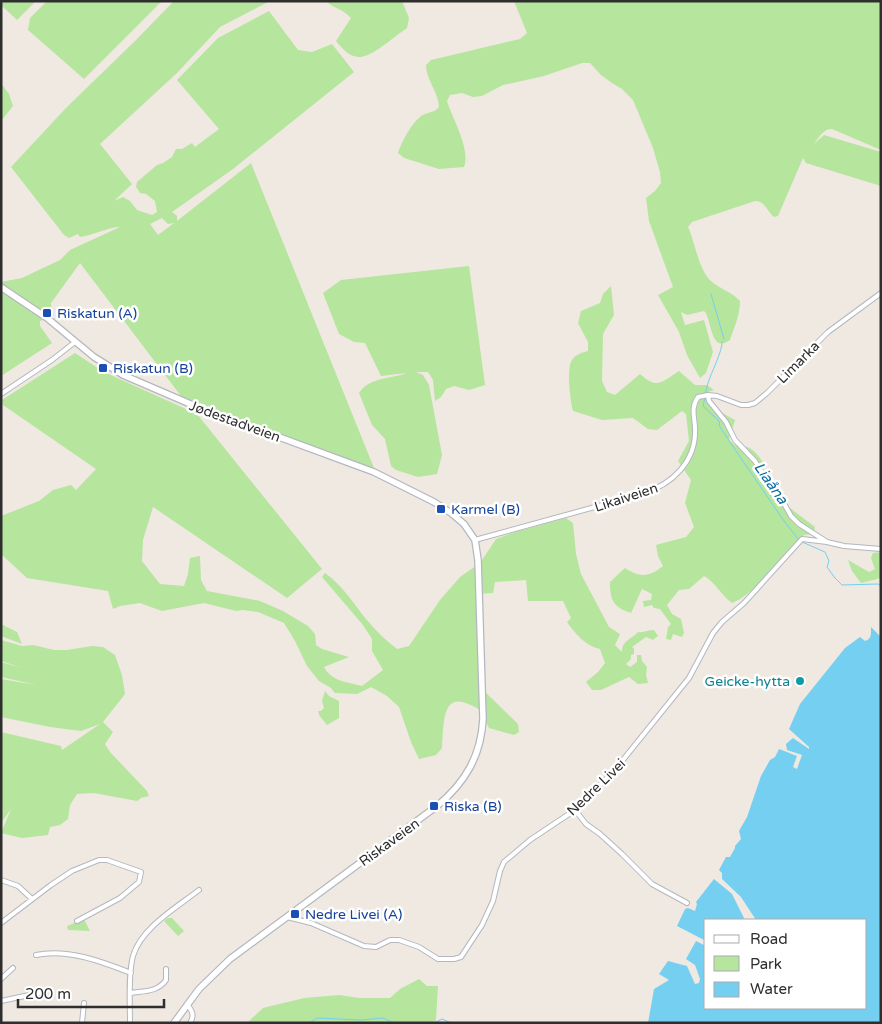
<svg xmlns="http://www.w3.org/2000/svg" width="882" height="1024" font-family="'Varela Round',sans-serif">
	<rect width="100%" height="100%" fill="#efe9e1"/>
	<path fill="#b6e59e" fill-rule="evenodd" d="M 1,1 L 36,1 L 17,20 L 1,5 Z
		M 47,1 L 162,1 L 84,79 L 28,30 L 30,18 Z
		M 174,1 L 270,1 L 220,27 L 177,73 L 100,144 L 132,184 L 114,201 L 123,197 L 130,201 L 137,210 L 152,215 L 157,212 L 155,201 L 146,194 L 140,193 L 136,187 L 137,182 L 157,165 L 163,163 L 172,157 L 176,149 L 182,149 L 192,143 L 195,147 L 219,129 L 177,80 L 218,38 L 269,11 L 298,50 L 312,52 L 332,44 L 354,72 L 233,169 L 172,212 L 177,216 L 177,221 L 251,163 L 376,473 L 181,396 L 80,263 L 51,303 L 52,317 L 40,321 L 40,326 L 52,343 L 1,376 L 1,282 L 22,278 L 60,260 L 70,250 L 120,227 C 108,227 94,235 80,237 L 78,234 L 69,238 L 64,235 L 11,167 L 66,108 L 136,40 ZM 162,218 L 168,224 L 174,223 L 158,235 L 150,224 Z
		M 326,1 L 402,1 L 409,18 L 407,28 C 396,35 371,58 359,57 C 349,57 342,48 336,41 L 351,18 C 342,8 334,9 326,1 Z
		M 514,1 L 881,1 L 881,150 L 832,129 C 823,129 819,137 814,144 L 824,135 L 881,152 L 881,186 L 806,163 L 803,158 L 778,216 L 774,217 C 767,211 765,201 755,201 L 692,222 L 688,227 C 695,242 699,271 711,281 C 720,289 732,292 740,301 C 740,316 734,327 730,340 C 710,355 712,318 704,311 L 687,315 L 681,312 L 685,325 L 704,320 L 713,352 L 706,373 L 700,378 L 687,355 L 679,332 L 658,295 L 673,287 L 649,221 L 646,198 L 655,191 L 661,183 L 660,172 L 653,148 L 633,100 L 622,89 L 612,83 L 601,75 L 590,63 L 582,63 L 544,76 L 503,85 L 482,96 L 473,97 L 462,93 L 450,95 L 447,101 C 452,118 471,149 464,167 L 439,169 L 404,158 L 398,153 C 402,141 411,124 421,116 C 427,112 434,113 439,107 C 439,93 426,80 426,65 L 431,60 L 520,39 L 527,33 Z
		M 1,83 L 9,94 L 13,106 L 1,121 Z
		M 469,266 L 485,385 L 469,390 L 454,386 L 446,389 L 441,397 L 435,401 L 433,380 L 428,372 L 416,372 L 423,375 L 429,385 L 442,455 L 437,474 L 418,477 L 396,470 L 391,466 L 385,439 L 372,425 L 359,393 C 369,377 391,379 407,373 L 381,376 L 365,343 L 354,342 L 339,334 L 323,293 L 341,280 Z
		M 611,286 L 614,315 L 603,334 L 602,381 L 607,392 L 615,395 L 640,374 C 658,390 661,382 679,371 L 695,385 L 707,385 L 714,390 L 703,394 C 711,407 722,413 735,420 L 729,440 L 735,445 C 749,444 757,452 764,464 L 757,477 L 781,506 L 790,508 L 815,527 L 814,534 L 804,535 L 798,540 C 782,557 754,595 732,603 C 721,595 716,583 704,576 L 689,589 L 679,590 L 667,605 L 672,614 L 681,619 L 684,633 L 682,637 L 673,634 L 671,640 L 666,639 L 668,627 L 671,624 L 660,609 L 654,608 L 652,605 L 644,607 L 643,601 L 651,600 L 652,594 L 642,589 L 631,613 C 613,607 610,600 610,582 L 625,568 C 641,578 649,577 663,566 L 658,556 L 656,545 L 686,537 L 694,527 L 685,503 L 691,480 L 678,461 L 689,441 L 686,414 L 682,411 L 657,430 L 648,429 L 633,418 L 602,420 L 573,411 C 570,401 567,370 571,362 C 574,355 581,353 588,351 L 588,342 L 578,323 L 581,311 L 600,303 L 603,294 Z
		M 75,353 L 104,372 L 197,414 L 322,569 L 287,598 L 153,507 L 143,540 L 142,561 L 160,584 L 184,586 L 188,574 L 190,558 L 200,556 L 201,580 L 207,591 L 260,601 L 283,611 L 308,626 L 315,634 L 316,645 L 322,649 L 349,657 L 324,667 C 332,682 348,682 362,686 L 383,670 L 372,651 L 372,639 L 363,625 L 322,577 L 325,573 C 342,585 353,603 366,619 C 375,630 385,640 397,649 L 409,646 L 440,600 L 460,577 L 480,563 L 496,539 L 515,532 L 566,518 L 573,523 L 576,554 L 581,574 L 609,627 L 620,634 L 615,645 L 622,652 C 622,640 632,639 638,632 C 644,633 648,630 654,630 L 658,636 L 653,640 L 646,637 L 632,647 L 634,648 L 634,654 L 631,655 L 631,659 L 626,664 L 630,667 L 637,662 L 637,655 L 641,655 L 642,661 L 647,667 L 646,675 L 648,683 L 638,684 L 629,677 L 601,690 L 592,690 L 586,682 L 598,672 L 605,663 L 600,649 C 586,646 575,634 567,622 L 571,618 L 563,601 L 528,601 L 526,580 L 495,582 L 493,593 L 476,594 L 479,649 L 478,668 L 481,688 L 518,724 L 519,732 L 514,735 L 489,728 L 486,722 L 486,714 C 443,684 444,713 442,748 L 436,755 L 419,759 L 411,742 L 399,707 L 387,696 L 371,687 L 357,694 L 335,693 L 331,688 L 319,681 L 307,666 L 295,641 L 284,623 L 258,612 L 243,610 L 236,611 L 204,603 L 162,611 L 140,603 L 120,606 L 113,609 L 108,591 L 27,578 L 1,554 L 1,516 L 39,501 L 53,490 L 71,485 L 76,490 L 96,469 L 3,405 L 2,400 Z
		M 881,552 L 881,578 L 861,583 L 852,571 L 848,560 L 869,572 L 875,569 L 871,558 L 873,553 Z
		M 1,624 L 17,632 L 22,644 L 1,636 Z
		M 1,640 L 22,646 L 33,645 L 54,650 L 67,650 L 92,646 L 103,647 L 115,655 L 122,675 L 125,694 L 103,722 L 113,732 L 105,744 L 110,752 L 147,791 L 149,796 L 141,798 L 137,801 L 94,793 L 77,794 L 70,805 L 68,819 L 60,825 L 50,827 L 48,835 L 22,838 L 1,833 L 11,809 L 1,823 L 1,732 L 61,746 L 62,750 L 100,724 L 81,731 L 50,727 L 1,717 L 1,679 L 37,685 L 1,677 L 1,662 L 22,668 L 1,661 Z
		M 325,691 L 329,696 L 339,701 L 339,718 L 327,725 L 319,715 L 318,711 L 321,711 L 324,708 L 322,701 Z
		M 168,918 L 172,918 L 184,931 L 178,936 L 164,921 Z
		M 84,919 L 90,931 L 68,930 L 67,926 Z
		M 419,979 L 427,986 L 438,986 L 436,1020 L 432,1023 L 247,1023 L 263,1008 L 304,998 L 339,995 L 360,998 L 390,998 L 400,989 Z"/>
	<path fill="#75cff0" d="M 871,627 L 881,637 L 881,1023 L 648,1023 L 654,989 L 669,980 L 659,974 L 668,961 L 687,966 L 695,984 L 699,983 L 700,979 L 695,965 L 686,959 L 696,941 L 706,946 L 706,1008 L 866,1008 L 866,920 L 756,920 L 741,897 L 722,879 L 722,873 L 719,870 L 726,857 L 730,857 L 735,848 L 735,846 L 741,839 L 739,831 L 747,817 L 761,776 L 770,760 L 775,757 L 779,749 L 797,756 L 793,767 L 797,769 L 802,755 L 787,750 L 786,744 L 793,738 L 809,749 L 809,747 L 789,729 L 800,704 L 845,648 L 860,637 L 865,641 C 872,639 871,633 871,627 Z
		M 714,879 L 732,894 L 744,918 L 743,920 L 706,920 L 706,941 L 677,926 L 685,909 L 688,908 L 695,911 L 697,904 L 696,902 Z"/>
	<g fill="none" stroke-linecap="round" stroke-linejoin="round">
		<path stroke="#75cff0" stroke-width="1" d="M 711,294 L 724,339
			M 722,342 C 723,350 711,373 708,383 C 706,390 705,398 703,406 L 719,421 L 720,427 L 732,445 L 784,521 L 799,540
			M 802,542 L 825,552 L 829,561 L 827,567 L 835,578 L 842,585 L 878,584 L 881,586
			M 309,1023 L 317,1018 L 361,1020 L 383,1018 L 394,1023
			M 400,1023 L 403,1023
			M 434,1023 L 442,1019 L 451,1023"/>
		<defs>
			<path id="minor" d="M 1,394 L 52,360 L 75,342
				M 708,395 L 717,396 L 741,405 L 748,405 L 755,403 L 767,393 L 828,332 L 881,293
				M 475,540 L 642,494 C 673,484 697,461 695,427 C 694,415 691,407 698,397 L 708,395 L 709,401 L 726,422 L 735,440 L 755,461 L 763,474 L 773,484 L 791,516 L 799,524 L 827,542 L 844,546 L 881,549
				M 575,810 L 586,824 L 600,834 L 622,854 L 652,884 L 687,903
				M 1,880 L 18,886 L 32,899
				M 287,917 L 311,923 L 364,946 L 376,947 L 390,940 L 399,940 L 419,947 L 438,959 L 454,959 L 461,957 L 482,925 L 493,901 L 500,871 L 504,862 L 530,840 L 575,810 L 614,771 L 689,678 L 713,633 L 722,622 L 744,603 L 802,539 L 827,542
				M 1,923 L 51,885 L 72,871 L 99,860 L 107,860 L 141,872 L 139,882 L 120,898 L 77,921
				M 36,955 C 67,948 103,962 131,973
				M 1,979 L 13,968
				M 131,993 C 144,991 158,992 166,980 L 166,969
				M 1,1001 L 39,993
				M 187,1004 C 192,1011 195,1015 190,1023
				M 82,1023 L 84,1003
				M 130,1023 C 130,1002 128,975 133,956 C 141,928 177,907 199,890"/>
			<path id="secondary" d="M 1,287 L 47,318 L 94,357 L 123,375 L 195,406 L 374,472 L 434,502 L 451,513 L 464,524 L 475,540 L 478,560 L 483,719 C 481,756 465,783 437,806 L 230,959 L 199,989 L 174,1023"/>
		</defs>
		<use href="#minor" stroke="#b4b7c1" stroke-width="6"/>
		<use href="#secondary" stroke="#b4b7c1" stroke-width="8"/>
		<use href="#minor" stroke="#fff" stroke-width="4"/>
		<use href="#secondary" stroke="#fff" stroke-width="5.5"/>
	</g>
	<g fill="#1a4fb4" stroke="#fff" stroke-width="2">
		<rect x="42" y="308" width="10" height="10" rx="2.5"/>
		<rect x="98" y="363" width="10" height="10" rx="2.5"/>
		<rect x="436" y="504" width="10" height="10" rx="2.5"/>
		<rect x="429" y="801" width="10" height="10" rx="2.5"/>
		<rect x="290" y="909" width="10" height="10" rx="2.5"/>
	</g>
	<circle fill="#0f9aa8" stroke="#fff" stroke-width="2" cx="800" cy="681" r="5"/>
	<g text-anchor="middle" stroke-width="5" stroke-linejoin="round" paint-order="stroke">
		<g font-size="14" fill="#164399" stroke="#fff" text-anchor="start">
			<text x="57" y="318">Riskatun (A)</text>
			<text x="113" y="373">Riskatun (B)</text>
			<text x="451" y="514">Karmel (B)</text>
			<text x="444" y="811">Riska (B)</text>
			<text x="305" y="919">Nedre Livei (A)</text>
		</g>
		<g font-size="14" fill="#2e2e2e" stroke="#fff">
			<text transform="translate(798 362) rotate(-45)" y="5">Limarka</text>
			<text transform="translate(235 421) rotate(20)" y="5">Jødestadveien</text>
			<text transform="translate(626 497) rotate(-18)" y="5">Likaiveien</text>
			<text transform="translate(596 787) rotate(-44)" y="5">Nedre Livei</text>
			<text transform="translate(389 842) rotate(-36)" y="5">Riskaveien</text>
		</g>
		<g font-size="14" fill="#0d838f" stroke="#fff" text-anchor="end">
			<text x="790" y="686">Geicke-hytta</text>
		</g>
		<g font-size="15" font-style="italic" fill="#0d6fa3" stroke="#fff">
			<text transform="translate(771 483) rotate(55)" y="5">Liaåna</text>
		</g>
	</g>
	<rect width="882" height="1024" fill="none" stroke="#2e2e2e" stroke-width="5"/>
	<rect x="704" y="919" width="162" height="90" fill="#ffffff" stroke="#ababab"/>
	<rect x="714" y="935" width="25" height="8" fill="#ffffff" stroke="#ababab"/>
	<text x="750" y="944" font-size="15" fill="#2e2e2e">Road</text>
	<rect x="714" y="956" width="25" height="15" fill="#b6e59e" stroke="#ababab"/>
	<text x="750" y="969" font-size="15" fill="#2e2e2e">Park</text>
	<rect x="714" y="982" width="25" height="15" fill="#75cff0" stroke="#ababab"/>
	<text x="750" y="994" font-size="15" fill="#2e2e2e">Water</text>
	<path d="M18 999v8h146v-8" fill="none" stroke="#2e2e2e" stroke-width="2.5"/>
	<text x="25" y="999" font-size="15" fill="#2e2e2e" stroke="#ffffff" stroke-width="4" paint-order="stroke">200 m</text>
</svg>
